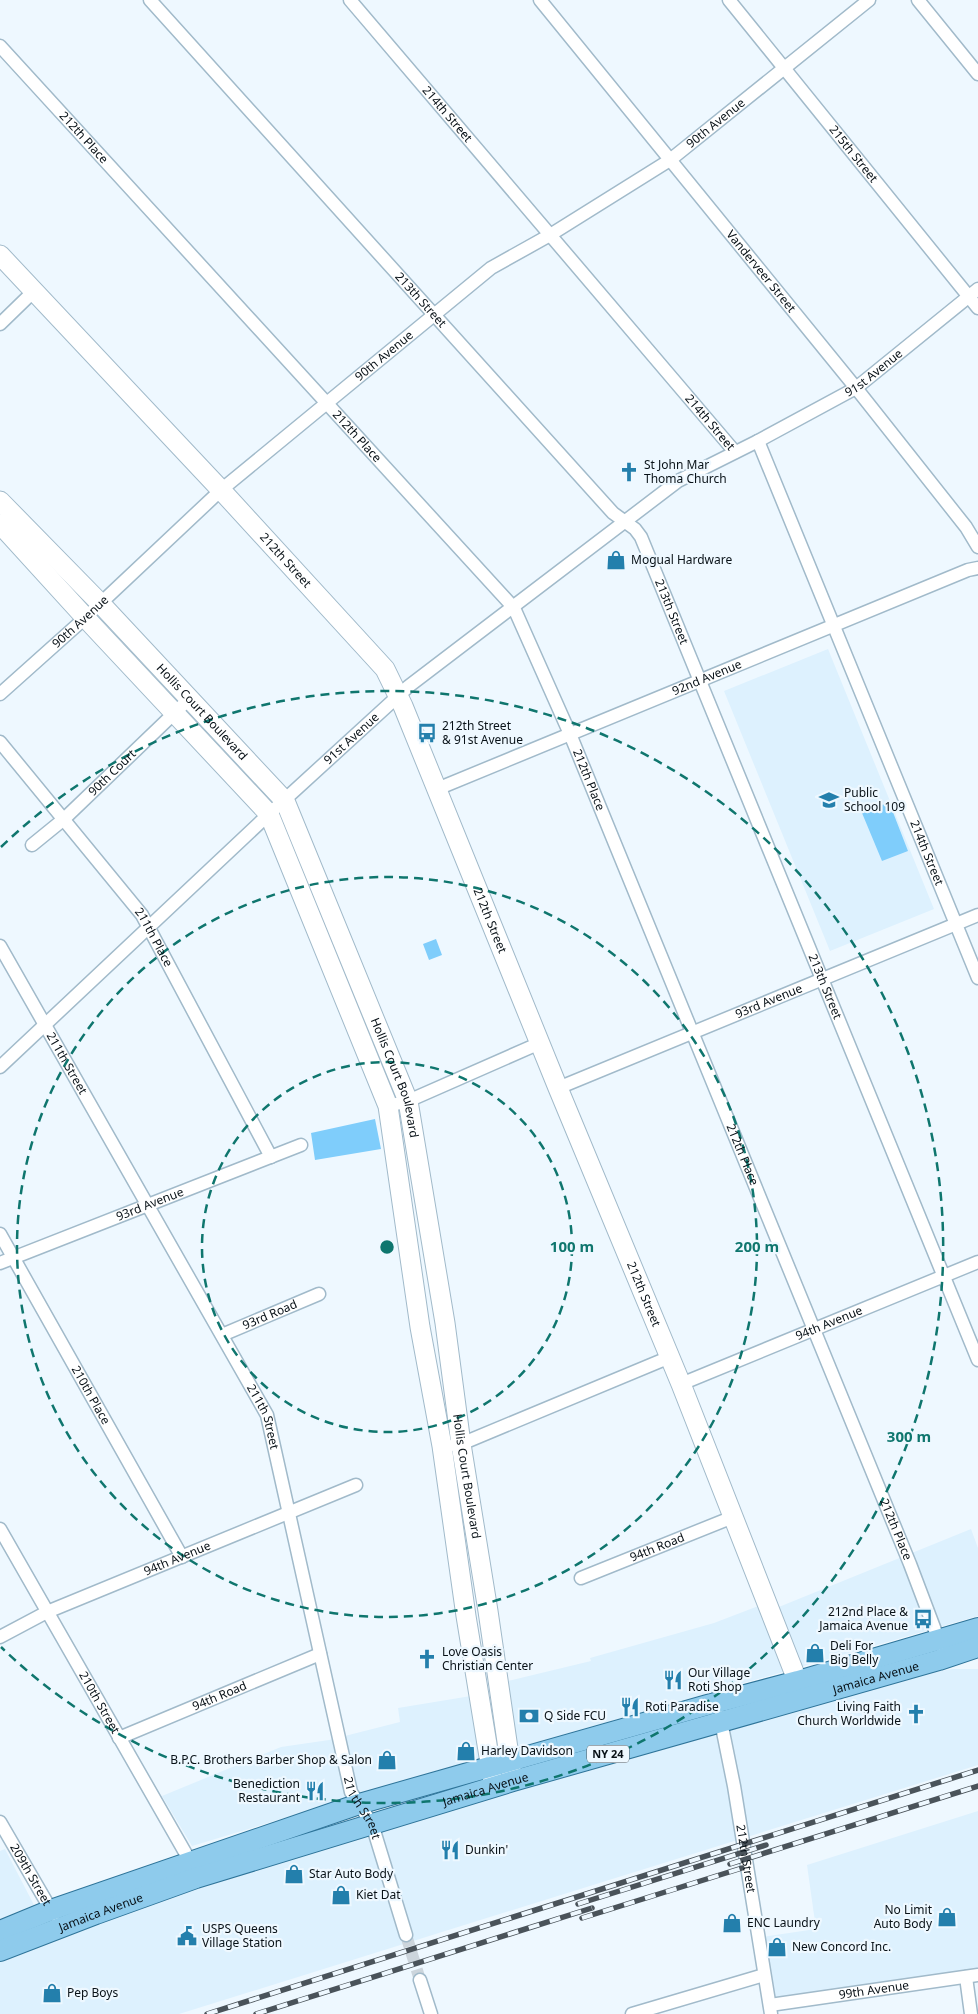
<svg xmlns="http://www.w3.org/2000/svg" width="978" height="2014" font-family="'Noto Sans',sans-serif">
	<rect width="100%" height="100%" fill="#eef8ff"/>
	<path fill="#ddf1fe" d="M 828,649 L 934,909 L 830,951 L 724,691 Z
		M 971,1529 L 978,1548 L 978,1616 L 514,1749 L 500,1683 L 591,1661 L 590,1658 L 714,1623 L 761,1605 L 764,1613 Z
		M 952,1669 L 978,1669 L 978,1765 L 179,2014 L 0,2014 L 0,1962 L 150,1903 L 327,1844 L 918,1675 Z
		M 471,1696 L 480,1759 L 192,1846 L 162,1796 L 281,1747 L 329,1740 L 400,1722 L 398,1708 Z
		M 978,1811 L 978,1979 L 773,2008 L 762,1937 L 816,1929 L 807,1865 Z
		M 5,1849 L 34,1905 L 0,1919 L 0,1851 Z"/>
	<path fill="#7fcdfb" d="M 889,802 L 908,851 L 882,861 L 862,813 Z
		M 436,939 L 442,955 L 429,960 L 423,944 Z
		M 375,1119 L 381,1149 L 315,1160 L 311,1133 Z"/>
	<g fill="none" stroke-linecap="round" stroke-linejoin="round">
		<path stroke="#ccd5dc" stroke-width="12" stroke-dasharray="12 6" stroke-linecap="butt" d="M 406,1935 L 420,1980"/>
		<defs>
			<g id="minor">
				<path id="s1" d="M 150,0 L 613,513 L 635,529 L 641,537 L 978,1360"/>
				<path id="s2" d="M 350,0 L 735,452"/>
				<path id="s3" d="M 540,0 L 856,388 L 966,527 L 978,547"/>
				<path id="s4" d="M 729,0 L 978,308"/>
				<path d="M 918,0 L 978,74"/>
				<path id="s5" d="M 0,46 L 514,608 L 570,734 L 910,1564 L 941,1646"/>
				<path d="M 0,324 L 34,291"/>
				<path id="s6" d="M 758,441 L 978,978"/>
				<path id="s7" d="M 0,694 L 85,618 L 221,490 L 491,268 L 550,235 L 670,160 L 869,0"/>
				<path id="s8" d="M 0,742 L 142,915 L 271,1157"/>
				<path id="s9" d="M 437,789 L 968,570 L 978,568"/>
				<path id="s10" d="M 32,845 L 64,819 L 189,699"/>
				<path id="s11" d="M 0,946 L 267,1415 L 351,1792 L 372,1824 L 406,1935"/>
				<path id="s12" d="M 0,1067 L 269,814 L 409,686 L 678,481 L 758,441 L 856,388 L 978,289"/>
				<path id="s13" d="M 558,1088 L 978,915"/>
				<path d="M 388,1106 L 408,1101 L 540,1043"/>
				<path id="s14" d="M 0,1234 L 182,1557"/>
				<path id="s15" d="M 0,1263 L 301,1145"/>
				<path id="s16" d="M 222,1335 L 319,1294"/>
				<path id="s17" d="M 681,1384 L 978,1262"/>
				<path d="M 454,1445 L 461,1444 L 670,1357"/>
				<path id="s18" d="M 0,1529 L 190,1861 L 193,1869"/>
				<path id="s19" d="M 581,1578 L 733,1517"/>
				<path id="s20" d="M 0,1637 L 47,1612 L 356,1485"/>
				<path id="s21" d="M 720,1717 L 734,1786 L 771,2014"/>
				<path id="s22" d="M 119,1738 L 320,1654"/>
				<path id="s23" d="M 0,1822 L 54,1915"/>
				<path d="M 966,1977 L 971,2014"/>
				<path d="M 420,1980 L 431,2014"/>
				<path id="s24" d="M 770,2005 L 978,1975"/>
				<path d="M 632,2014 L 764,1975"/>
			</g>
			<g id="secondary">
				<path id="s25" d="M 0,255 L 221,490 L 385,669 L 403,706 L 558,1088 L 681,1384 L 803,1695"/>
				<path id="s26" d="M 0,501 L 100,603 L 285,801 L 408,1101 L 445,1323 L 461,1444 L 488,1611 L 512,1776"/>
				<path d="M 0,524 L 93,626 L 269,814 L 388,1106 L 420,1327 L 442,1446 L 466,1616 L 493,1781"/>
			</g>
			<g id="primary">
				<path d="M 0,1931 L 51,1910 L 359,1804 L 707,1705 L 798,1681 L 978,1628"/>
				<path id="s27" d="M 0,1951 L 96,1914 L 196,1878 L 513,1781 L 939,1660 L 978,1647"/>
			</g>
		</defs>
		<use href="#minor" stroke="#a1baca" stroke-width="15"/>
		<use href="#secondary" stroke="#a1baca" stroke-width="21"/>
		<use href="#primary" stroke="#2e7499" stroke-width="22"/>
		<use href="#minor" stroke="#fff" stroke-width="12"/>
		<use href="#secondary" stroke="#fff" stroke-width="19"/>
		<use href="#primary" stroke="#8ecbec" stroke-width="20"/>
		<defs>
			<path id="rail" d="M 730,1864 L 978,1786
				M 578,1904 L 766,1845
				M 582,1918 L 742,1868
				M 207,2014 L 978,1770
				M 256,2014 L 592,1908"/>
		</defs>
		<use href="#rail" stroke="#4a535a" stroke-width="5.5"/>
		<use href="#rail" stroke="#eef8ff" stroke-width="4" stroke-dasharray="11" stroke-linecap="butt"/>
	</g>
	<g fill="none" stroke="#0f766e" stroke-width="2.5" stroke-dasharray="9 6">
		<circle cx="387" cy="1247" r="185"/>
		<circle cx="387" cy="1247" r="370"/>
		<path d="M1 847A556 556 0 1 1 1 1647"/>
	</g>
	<defs>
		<symbol id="church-bare" viewBox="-9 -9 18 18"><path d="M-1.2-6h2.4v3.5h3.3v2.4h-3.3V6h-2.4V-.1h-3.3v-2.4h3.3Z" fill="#237fac" stroke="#eef8ff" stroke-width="2.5" paint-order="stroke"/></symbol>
		<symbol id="shop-bare" viewBox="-9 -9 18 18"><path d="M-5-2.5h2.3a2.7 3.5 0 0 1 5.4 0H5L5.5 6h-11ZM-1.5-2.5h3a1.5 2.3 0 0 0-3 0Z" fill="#237fac" stroke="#eef8ff" stroke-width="2.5" paint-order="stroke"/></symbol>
		<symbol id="bus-bare" viewBox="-9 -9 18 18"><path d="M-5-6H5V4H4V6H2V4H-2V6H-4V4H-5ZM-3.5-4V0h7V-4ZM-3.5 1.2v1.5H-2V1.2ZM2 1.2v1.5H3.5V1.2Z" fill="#237fac" stroke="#eef8ff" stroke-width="2.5" paint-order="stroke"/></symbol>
		<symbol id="school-bare" viewBox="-9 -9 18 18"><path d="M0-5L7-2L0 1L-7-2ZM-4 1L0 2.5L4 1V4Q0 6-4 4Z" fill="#237fac" stroke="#eef8ff" stroke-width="2.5" paint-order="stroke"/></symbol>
		<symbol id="restaurant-bare" viewBox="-9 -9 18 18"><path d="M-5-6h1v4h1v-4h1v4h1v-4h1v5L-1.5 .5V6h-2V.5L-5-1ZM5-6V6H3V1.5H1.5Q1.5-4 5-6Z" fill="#237fac" stroke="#eef8ff" stroke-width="2.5" paint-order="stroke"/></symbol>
		<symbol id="bank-bare" viewBox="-9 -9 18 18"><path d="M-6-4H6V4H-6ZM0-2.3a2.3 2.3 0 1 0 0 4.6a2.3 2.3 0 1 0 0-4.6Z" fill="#237fac" stroke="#eef8ff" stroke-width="2.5" paint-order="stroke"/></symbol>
		<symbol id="civic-bare" viewBox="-9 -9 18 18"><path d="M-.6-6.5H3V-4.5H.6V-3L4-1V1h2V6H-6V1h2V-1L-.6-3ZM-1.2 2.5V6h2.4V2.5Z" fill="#237fac" stroke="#eef8ff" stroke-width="2.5" paint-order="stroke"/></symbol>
	</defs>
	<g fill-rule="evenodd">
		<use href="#church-bare" x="615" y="458" width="28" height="28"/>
		<use href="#shop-bare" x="602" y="546" width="28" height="28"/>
		<use href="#bus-bare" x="413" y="719" width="28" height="28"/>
		<use href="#school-bare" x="815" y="786" width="28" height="28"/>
		<use href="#bus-bare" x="909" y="1605" width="28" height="28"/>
		<use href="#shop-bare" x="801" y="1639" width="28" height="28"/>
		<use href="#church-bare" x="413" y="1645" width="28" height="28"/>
		<use href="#restaurant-bare" x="659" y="1666" width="28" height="28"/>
		<use href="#restaurant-bare" x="616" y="1693" width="28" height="28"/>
		<use href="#church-bare" x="902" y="1700" width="28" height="28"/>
		<use href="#bank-bare" x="515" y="1702" width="28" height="28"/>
		<use href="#shop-bare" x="452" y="1737" width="28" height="28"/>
		<use href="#shop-bare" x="373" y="1746" width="28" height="28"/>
		<use href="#restaurant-bare" x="301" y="1777" width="28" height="28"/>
		<use href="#restaurant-bare" x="436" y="1836" width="28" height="28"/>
		<use href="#shop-bare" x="280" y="1860" width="28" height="28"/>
		<use href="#shop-bare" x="327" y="1881" width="28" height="28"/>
		<use href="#shop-bare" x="933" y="1903" width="28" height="28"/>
		<use href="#shop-bare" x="718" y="1909" width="28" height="28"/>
		<use href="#civic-bare" x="173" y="1922" width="28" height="28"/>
		<use href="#shop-bare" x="763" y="1933" width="28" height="28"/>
		<use href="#shop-bare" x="38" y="1979" width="28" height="28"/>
	</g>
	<g text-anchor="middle" stroke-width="4.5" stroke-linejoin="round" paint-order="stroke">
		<rect fill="#eef8ff" stroke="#4d565d" stroke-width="1" x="587" y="1745.5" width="42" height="17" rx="4"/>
		<g font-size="11" font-weight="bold" fill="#081117">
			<text x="608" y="1758">NY 24</text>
		</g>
		<g font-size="12" fill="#081117" stroke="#eef8ff">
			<text dy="4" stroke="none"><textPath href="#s2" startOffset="150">214th Street</textPath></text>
			<text dy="4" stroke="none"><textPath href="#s7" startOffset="918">90th Avenue</textPath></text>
			<text dy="4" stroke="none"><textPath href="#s5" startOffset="124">212th Place</textPath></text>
			<text dy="4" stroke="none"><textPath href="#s4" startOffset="198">215th Street</textPath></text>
			<text dy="4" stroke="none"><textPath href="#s3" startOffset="350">Vanderveer Street</textPath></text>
			<text dy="4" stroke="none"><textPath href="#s1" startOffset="404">213th Street</textPath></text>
			<text dy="4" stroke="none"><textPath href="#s7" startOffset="512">90th Avenue</textPath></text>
			<text dy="4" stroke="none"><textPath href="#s12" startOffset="1121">91st Avenue</textPath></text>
			<text dy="4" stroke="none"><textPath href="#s2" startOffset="555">214th Street</textPath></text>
			<text dy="4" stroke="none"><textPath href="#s5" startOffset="529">212th Place</textPath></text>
			<text dy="4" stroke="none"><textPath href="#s25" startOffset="418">212th Street</textPath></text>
			<text dy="4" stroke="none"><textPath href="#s1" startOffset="809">213th Street</textPath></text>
			<text dy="4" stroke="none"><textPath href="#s7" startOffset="108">90th Avenue</textPath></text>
			<text dy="4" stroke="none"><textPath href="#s9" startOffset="292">92nd Avenue</textPath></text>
			<text dy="4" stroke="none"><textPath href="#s26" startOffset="292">Hollis Court Boulevard</textPath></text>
			<text dy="4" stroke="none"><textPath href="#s12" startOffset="481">91st Avenue</textPath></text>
			<text dy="4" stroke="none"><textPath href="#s10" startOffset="108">90th Court</textPath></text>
			<text dy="4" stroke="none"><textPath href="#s5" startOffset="949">212th Place</textPath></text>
			<text dy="4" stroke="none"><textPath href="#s6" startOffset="445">214th Street</textPath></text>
			<text dy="4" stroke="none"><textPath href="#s25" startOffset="838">212th Street</textPath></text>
			<text dy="4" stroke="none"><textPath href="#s8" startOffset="249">211th Place</textPath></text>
			<text dy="4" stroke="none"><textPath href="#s1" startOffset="1214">213th Street</textPath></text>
			<text dy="4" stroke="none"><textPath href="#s13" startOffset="228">93rd Avenue</textPath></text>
			<text dy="4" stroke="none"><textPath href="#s11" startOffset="135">211th Street</textPath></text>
			<text dy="4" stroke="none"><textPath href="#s26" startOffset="712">Hollis Court Boulevard</textPath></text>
			<text dy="4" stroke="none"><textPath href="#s5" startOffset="1354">212th Place</textPath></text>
			<text dy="4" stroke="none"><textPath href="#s15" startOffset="161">93rd Avenue</textPath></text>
			<text dy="4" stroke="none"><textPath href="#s25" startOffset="1242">212th Street</textPath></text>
			<text dy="4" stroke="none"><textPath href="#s16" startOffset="52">93rd Road</textPath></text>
			<text dy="4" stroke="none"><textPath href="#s17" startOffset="160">94th Avenue</textPath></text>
			<text dy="4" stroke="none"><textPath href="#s14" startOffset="185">210th Place</textPath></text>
			<text dy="4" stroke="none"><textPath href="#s11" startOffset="540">211th Street</textPath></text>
			<text dy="4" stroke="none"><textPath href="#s26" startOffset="1118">Hollis Court Boulevard</textPath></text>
			<text dy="4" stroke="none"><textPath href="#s5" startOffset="1759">212th Place</textPath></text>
			<text dy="4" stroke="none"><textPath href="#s19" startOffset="82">94th Road</textPath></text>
			<text dy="4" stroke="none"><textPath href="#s20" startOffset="194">94th Avenue</textPath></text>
			<text dy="4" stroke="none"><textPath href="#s27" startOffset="918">Jamaica Avenue</textPath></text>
			<text dy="4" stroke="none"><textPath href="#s22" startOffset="109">94th Road</textPath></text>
			<text dy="4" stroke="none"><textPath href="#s18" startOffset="200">210th Street</textPath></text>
			<text dy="4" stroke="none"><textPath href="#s27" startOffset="512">Jamaica Avenue</textPath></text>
			<text dy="4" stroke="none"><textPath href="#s11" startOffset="945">211th Street</textPath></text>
			<text dy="4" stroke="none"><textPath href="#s21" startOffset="144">212th Street</textPath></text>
			<text dy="4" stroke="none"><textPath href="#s23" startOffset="61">209th Street</textPath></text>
			<text dy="4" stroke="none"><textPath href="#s27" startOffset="108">Jamaica Avenue</textPath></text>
			<text dy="4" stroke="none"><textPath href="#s24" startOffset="105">99th Avenue</textPath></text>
		</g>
		<g font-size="12" fill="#081117" stroke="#eef8ff" text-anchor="start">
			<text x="644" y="469">St John Mar<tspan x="644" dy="14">Thoma Church</tspan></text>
			<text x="631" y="564">Mogual Hardware</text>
			<text x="442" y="730">212th Street<tspan x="442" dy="14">&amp; 91st Avenue</tspan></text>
			<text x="844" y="797">Public<tspan x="844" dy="14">School 109</tspan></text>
			<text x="908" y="1616" text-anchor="end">212nd Place &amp;<tspan x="908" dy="14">Jamaica Avenue</tspan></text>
			<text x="830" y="1650">Deli For<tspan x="830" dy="14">Big Belly</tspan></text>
			<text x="442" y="1656">Love Oasis<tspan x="442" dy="14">Christian Center</tspan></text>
			<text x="688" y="1677">Our Village<tspan x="688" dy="14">Roti Shop</tspan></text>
			<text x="645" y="1711">Roti Paradise</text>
			<text x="901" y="1711" text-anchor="end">Living Faith<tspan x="901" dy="14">Church Worldwide</tspan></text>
			<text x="544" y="1720">Q Side FCU</text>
			<text x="481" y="1755">Harley Davidson</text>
			<text x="372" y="1764" text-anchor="end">B.P.C. Brothers Barber Shop &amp; Salon</text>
			<text x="300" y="1788" text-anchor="end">Benediction<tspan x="300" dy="14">Restaurant</tspan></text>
			<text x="465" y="1854">Dunkin'</text>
			<text x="309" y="1878">Star Auto Body</text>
			<text x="356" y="1899">Kiet Dat</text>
			<text x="932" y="1914" text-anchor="end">No Limit<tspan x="932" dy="14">Auto Body</tspan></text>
			<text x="747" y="1927">ENC Laundry</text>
			<text x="202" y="1933">USPS Queens<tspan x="202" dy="14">Village Station</tspan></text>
			<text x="792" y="1951">New Concord Inc.</text>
			<text x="67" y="1997">Pep Boys</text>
		</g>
	</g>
	<circle cx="387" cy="1247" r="8" fill="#0f766e" stroke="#eef8ff" stroke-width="2.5"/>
	<g font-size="15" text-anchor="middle" font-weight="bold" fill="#0f766e" stroke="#eef8ff" stroke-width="4.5" stroke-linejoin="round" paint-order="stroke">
		<text x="572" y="1252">100 m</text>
		<text x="757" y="1252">200 m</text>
		<text x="909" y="1442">300 m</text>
	</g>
</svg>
